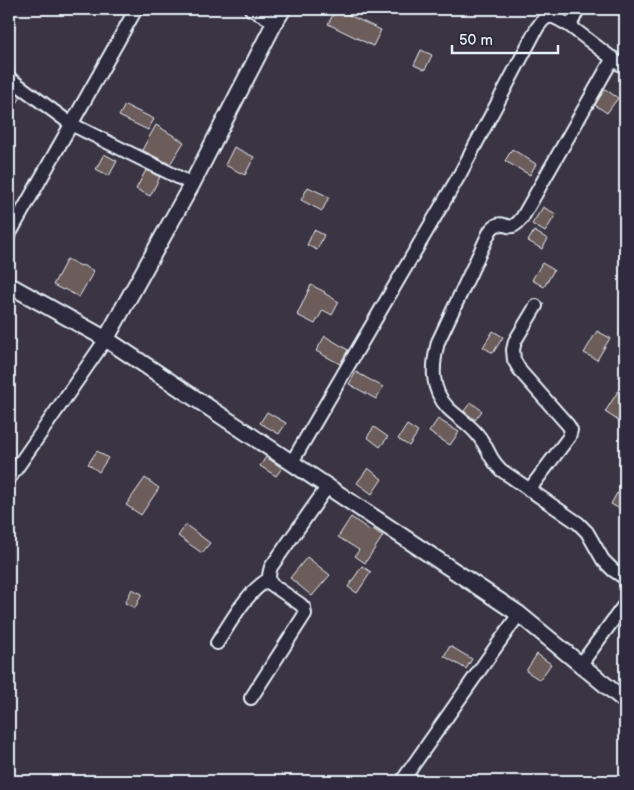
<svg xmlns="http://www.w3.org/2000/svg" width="634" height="790" font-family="'Balsamiq Sans',sans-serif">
	<rect width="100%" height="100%" fill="#3b3443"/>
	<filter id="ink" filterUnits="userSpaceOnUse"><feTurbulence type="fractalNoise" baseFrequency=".02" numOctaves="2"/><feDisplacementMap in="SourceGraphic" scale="10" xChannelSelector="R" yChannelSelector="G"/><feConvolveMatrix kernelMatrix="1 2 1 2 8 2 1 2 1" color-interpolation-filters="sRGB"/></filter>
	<g filter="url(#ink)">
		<path fill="#6c5c5a" stroke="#e8f1f8" d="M 336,9 L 381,30 L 373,46 L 328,24 Z
			M 421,50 L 432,55 L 425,70 L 414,65 Z
			M 9,88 L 21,97 L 9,115 Z
			M 605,89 L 618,98 L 607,113 L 595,105 Z
			M 125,105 L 154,119 L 148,130 L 119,116 Z
			M 156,125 L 184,142 L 170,164 L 142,150 Z
			M 234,147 L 254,157 L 245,175 L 225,165 Z
			M 512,149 L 536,164 L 530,175 L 505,161 Z
			M 104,154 L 117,161 L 109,176 L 96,169 Z
			M 146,170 L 160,177 L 150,196 L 136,189 Z
			M 308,187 L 329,197 L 322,211 L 301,200 Z
			M 543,207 L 556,214 L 545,232 L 532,224 Z
			M 314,230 L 324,235 L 317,250 L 307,245 Z
			M 534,231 L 548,239 L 542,249 L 528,241 Z
			M 67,259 L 81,266 L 82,265 L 94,271 L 79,297 L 64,289 L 63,290 L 53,285 Z
			M 542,263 L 554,270 L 544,287 L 532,280 Z
			M 311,285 L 325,292 L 324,293 L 339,302 L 332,315 L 323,310 L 315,324 L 297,315 Z
			M 493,331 L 503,337 L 493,353 L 483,347 Z
			M 597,331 L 610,338 L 597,360 L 584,353 Z
			M 325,336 L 348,350 L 340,364 L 316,351 Z
			M 356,372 L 383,387 L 376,399 L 349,384 Z
			M 625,380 L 625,425 L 605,412 Z
			M 471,402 L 482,411 L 475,420 L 464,411 Z
			M 267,412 L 286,423 L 279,434 L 260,423 Z
			M 438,419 L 459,432 L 450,445 L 429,432 Z
			M 407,425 L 418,432 L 409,446 L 398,439 Z
			M 374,427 L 388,437 L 380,447 L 367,437 Z
			M 97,451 L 108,458 L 99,472 L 88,464 Z
			M 266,457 L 282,468 L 276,476 L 260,466 Z
			M 368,468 L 382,479 L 372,494 L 357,483 Z
			M 145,478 L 159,488 L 141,515 L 126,505 Z
			M 617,493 L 625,498 L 625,512 L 611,504 Z
			M 351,517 L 371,531 L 373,529 L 383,536 L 365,563 L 355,556 L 359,550 L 338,537 Z
			M 186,525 L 210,543 L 202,553 L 178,536 Z
			M 307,557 L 330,575 L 312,596 L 290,578 Z
			M 362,566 L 371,572 L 357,593 L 348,587 Z
			M 132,589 L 142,594 L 135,608 L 125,603 Z
			M 450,646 L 472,659 L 466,669 L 444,656 Z
			M 537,654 L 551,664 L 540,680 L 526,671 Z"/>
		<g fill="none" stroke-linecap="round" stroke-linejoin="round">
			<defs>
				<path id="minor" d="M 251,9 L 275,22
					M 578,9 L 570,26 L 621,65 L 625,66
					M 613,58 L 522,218 C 520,220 518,223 516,224 C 507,232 501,216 490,231 L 438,342 C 432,366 430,389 448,408 C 457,417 469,424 477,434 C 483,441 487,449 491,457 C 494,462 497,466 501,470 L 578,523 L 587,532 L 603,560 L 613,570 L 625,578
					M 9,78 L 71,124 L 192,184
					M 9,235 L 136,9
					M 292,462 L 460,174 L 537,28 C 549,10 554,17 570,26
					M 9,479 L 106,339
					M 529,490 L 569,437 L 571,430 L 568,425 L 521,372 L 514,360 L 513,350 L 515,341 L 536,306
					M 217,643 C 232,621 245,593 269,579
					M 581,664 L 625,604
					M 251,698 L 305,614 L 304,608 L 300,604 L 271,584 C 268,577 269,574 271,567 L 328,486
					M 402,781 L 519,614"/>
				<path id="tertiary" d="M 9,285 L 106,339 L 519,614 L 625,701
					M 106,339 L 192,184 L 275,22 L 283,9"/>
			</defs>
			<use href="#minor" stroke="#e8f1f8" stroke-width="16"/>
			<use href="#tertiary" stroke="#e8f1f8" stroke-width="19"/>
			<use href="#minor" stroke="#2f2a3d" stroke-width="12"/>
			<use href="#tertiary" stroke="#2f2a3d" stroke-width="15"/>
		</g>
	</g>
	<rect width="634" height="790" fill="none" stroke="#2f2a3d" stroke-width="30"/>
	<rect x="15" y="15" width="604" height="760" fill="none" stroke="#e8f1f8" stroke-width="2" filter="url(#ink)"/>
	<path d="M452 45v8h106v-8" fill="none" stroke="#e8f1f8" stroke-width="2.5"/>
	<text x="459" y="45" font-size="15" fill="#e8f1f8" stroke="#2f2a3d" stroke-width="4" paint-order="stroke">50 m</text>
</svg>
